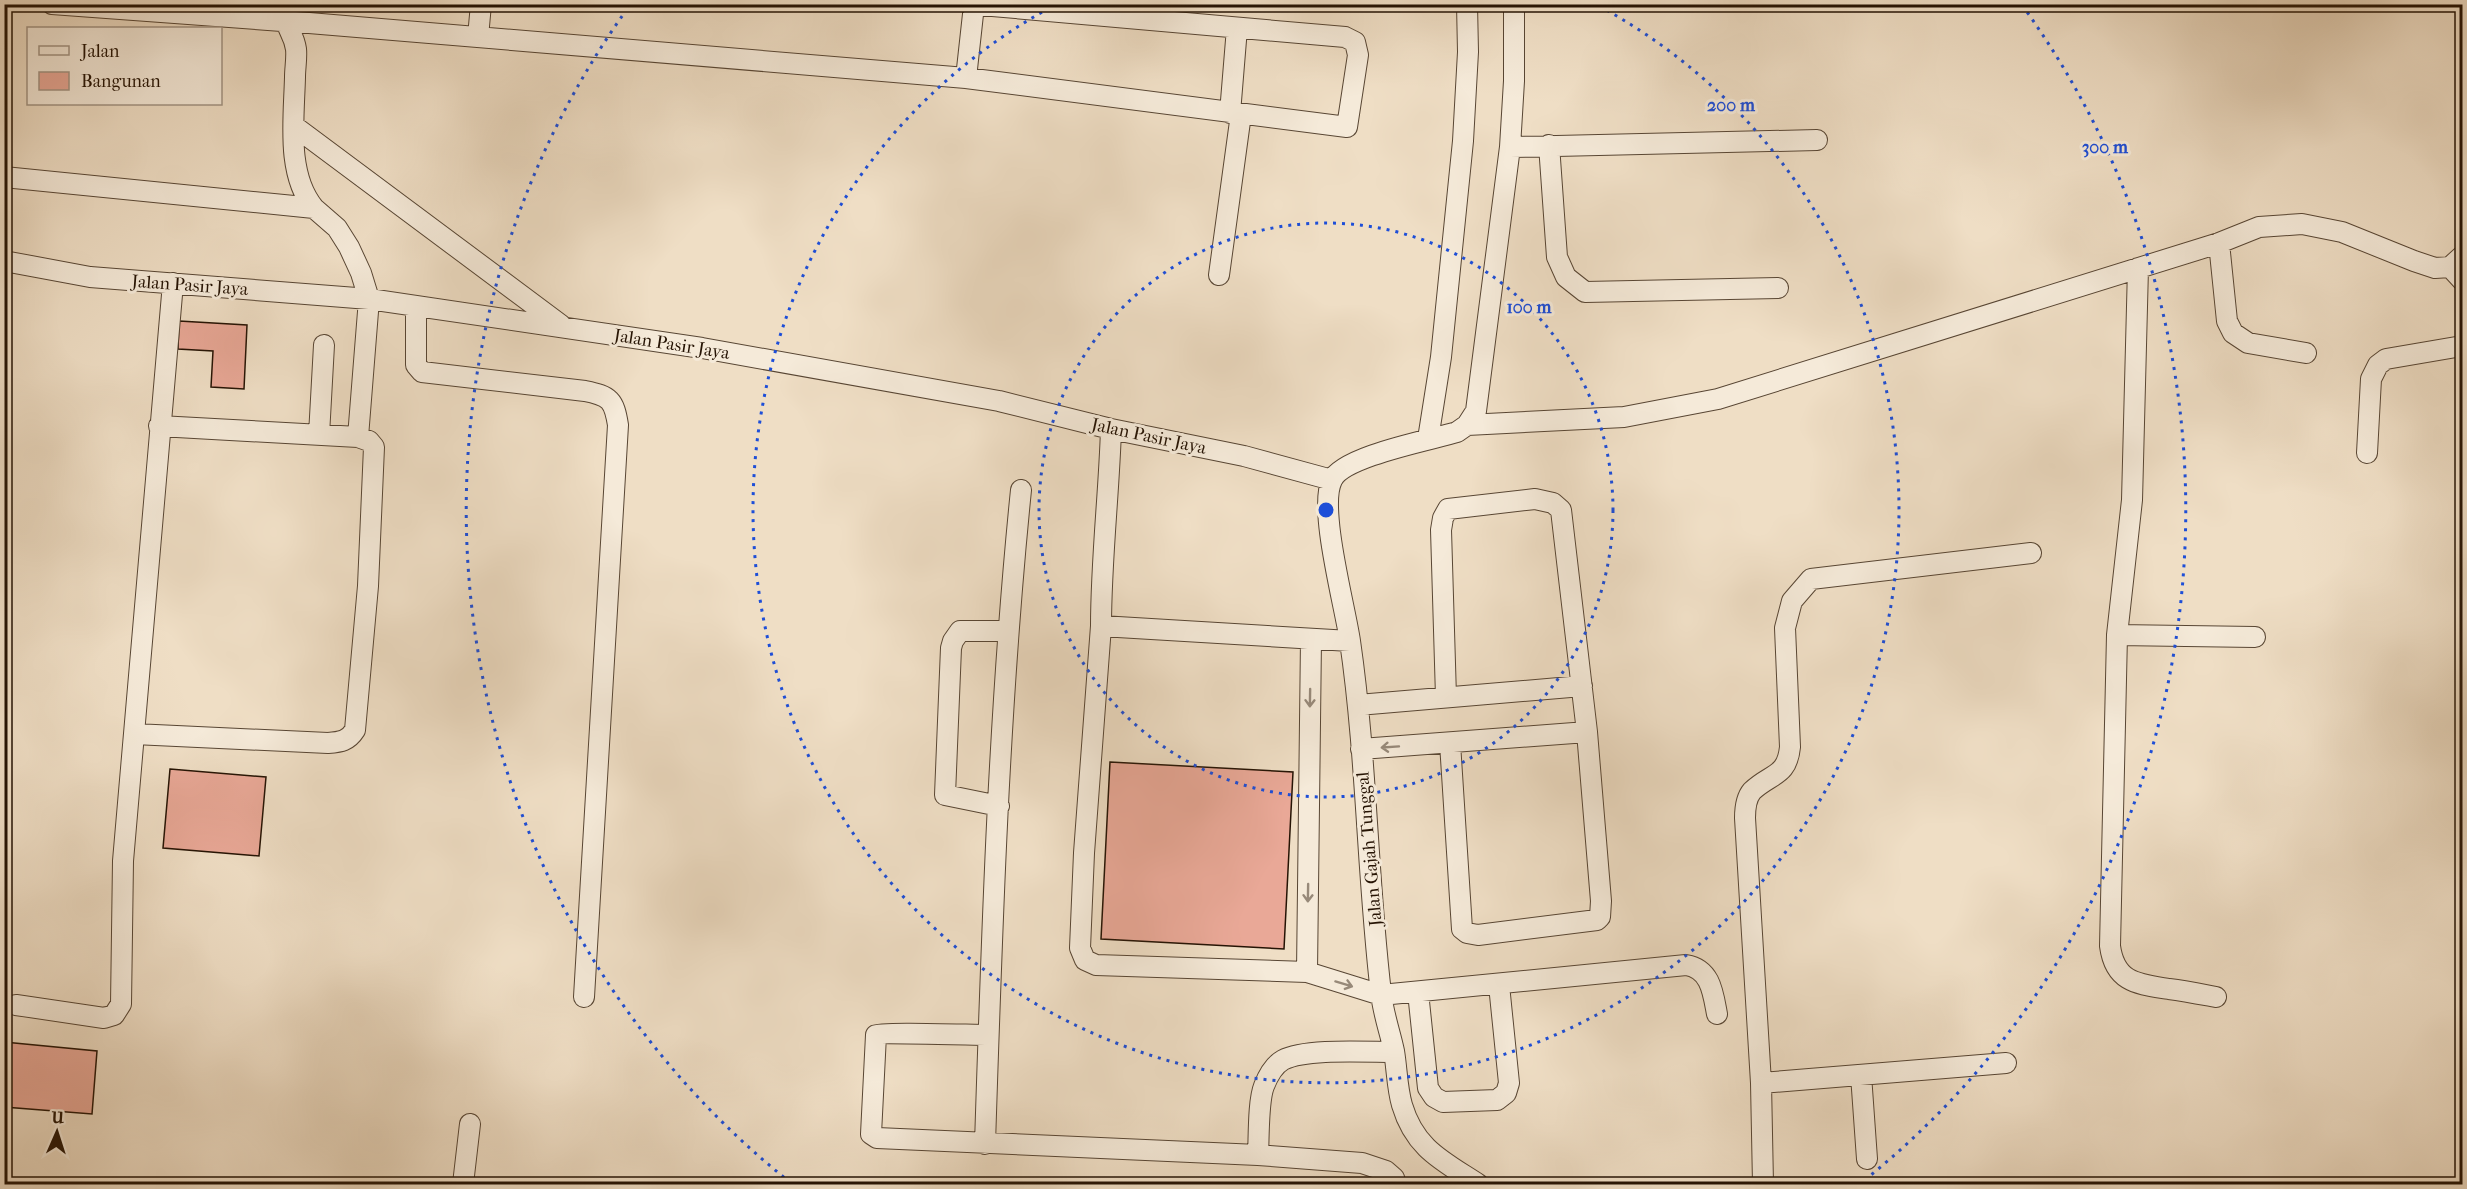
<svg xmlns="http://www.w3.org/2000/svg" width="2467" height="1189" font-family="'IM FELL French Canon',serif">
	<rect width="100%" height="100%" fill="#efdec5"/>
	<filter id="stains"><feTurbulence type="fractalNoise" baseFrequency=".00333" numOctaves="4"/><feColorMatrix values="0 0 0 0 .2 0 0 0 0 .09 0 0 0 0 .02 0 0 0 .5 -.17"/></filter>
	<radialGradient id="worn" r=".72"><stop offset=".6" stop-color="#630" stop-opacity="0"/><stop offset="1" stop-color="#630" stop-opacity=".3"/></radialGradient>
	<path fill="#e9a897" stroke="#251304" stroke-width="1.5" d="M 179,321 L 247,325 L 244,389 L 211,387 L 213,351 L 178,349 Z
		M 4,331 L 10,331 L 4,449 Z
		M 1110,762 L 1293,772 L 1284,949 L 1101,939 Z
		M 170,769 L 266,777 L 259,856 L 163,848 Z
		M 4,1042 L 97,1051 L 92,1114 L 4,1107 Z"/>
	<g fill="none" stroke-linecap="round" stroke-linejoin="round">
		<defs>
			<path id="minor" d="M 52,4 L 309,23 L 966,78 L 1347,127 L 1358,55 L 1355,42 L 1345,37 L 969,4
				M 286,4 C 283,30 293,29 296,49 C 297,58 295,68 295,77 C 294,119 286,174 314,208
				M 478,37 L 481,4
				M 966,78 L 974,5
				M 1230,113 L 1237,28
				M 294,126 L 561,325
				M 1549,145 L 1557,257 L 1566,277 L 1585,292 L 1778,288
				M 1510,147 L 1817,140
				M 4,177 L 314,208 L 337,228 L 349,247 L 361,273 L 369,299 L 358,437 L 159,426
				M 2219,243 L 2227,321 L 2233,333 L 2248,343 L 2306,353
				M 4,261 L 90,277 L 369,299 L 702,348 L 999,401 L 1111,429 L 1244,456 L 1332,480
				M 2450,267 L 2462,280
				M 2138,268 L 2132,500 L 2117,635 L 2110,946 C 2115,983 2138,984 2169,989 C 2185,991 2200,994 2216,997
				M 1219,275 L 1241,114
				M 416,306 L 416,365 L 422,372 L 585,391 C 610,396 614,400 618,425 L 584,997
				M 1467,425 L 1624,417 L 1718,399 L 2219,243 L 2259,227 L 2302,224 L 2342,232 L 2414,261 L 2435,268 L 2450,267 L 2462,256
				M 1111,429 C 1109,494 1101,560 1101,626 L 1350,641
				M 319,435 L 324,345
				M 1428,439 L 1441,357 L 1463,141 L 1468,52 L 1467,4
				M 2367,453 L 2371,379 L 2378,365 L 2386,359 L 2462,346
				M 1101,626 L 1084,853 L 1080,948 L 1085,960 L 1096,965 L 1307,972 L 1381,995 L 1686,965 C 1711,969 1713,993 1717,1014
				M 2117,635 L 2255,637
				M 1446,697 L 1441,530 L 1443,518 L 1448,509 L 1535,499 L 1553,503 L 1561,510 L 1587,732 L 1601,901 L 1600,917 L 1597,920 L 1478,935 L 1467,933 L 1462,929 L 1450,743
				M 1358,705 L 1582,686
				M 134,734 L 328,743 C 341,742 348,741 355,730 L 368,586 L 374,447 L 369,441 L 358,437
				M 1361,749 L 1587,732
				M 999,806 L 945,795 L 951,648 L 953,641 L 960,631 L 1008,631
				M 1307,972 L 1311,639
				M 1418,992 L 1428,1088 L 1434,1097 L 1443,1102 L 1497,1100 L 1506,1093 L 1509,1083 L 1499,985
				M 16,1005 L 104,1018 L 114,1015 L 121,1004 L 123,861 L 173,283
				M 988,1035 C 973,1035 881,1032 876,1035 L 871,1134 L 877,1138 L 1258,1155 L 1362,1163 L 1386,1171 L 1394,1178 L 1396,1184
				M 1861,1075 L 1867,1159
				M 1761,1083 L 2006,1063
				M 985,1144 C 992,926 999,707 1021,490
				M 1258,1155 C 1259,1137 1258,1101 1264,1086 C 1268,1076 1274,1065 1283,1060 C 1305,1048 1367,1052 1394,1052
				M 463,1184 L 470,1124
				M 1478,1184 C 1443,1161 1415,1149 1402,1105 C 1397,1088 1397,1069 1394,1051 C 1390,1032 1383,1013 1381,993 C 1367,876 1367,758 1350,641 C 1345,606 1318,508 1332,480 C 1343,456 1431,440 1457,432 L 1467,425 L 1476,411 L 1510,147 L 1514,81 L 1514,4
				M 1763,1184 L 1761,1083 L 1745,818 C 1745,810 1746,798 1752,791 C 1771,773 1787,777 1790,747 L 1785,628 L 1792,601 L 1811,579 L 2031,553"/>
		</defs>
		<use href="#minor" stroke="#584634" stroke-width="22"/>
		<use href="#minor" stroke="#f5ead9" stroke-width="20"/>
	</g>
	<defs><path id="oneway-shaft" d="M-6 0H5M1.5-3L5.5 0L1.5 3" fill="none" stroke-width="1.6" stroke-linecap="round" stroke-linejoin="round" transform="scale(1.5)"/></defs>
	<g stroke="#978979">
		<use href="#oneway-shaft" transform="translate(1310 698) rotate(91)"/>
		<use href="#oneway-shaft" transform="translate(1390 747) rotate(176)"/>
		<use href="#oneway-shaft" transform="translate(1308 893) rotate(91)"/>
		<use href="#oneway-shaft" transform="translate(1344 984) rotate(17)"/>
	</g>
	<g fill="none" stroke="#1d4ed8" stroke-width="3" stroke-dasharray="3 6">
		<circle cx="1326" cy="510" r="287"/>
		<path d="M1599 6A573 573 0 1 1 1053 6"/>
		<path d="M791 1183A860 860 0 0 1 630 5M2022 5A860 860 0 0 1 1861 1183"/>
	</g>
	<g text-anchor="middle" stroke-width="6" stroke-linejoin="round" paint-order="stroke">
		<g font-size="18" fill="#251304" stroke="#f5ead9">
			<text transform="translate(190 285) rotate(4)" y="6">Jalan Pasir Jaya</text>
			<text transform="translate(672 344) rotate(9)" y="6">Jalan Pasir Jaya</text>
			<text transform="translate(1149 436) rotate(12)" y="6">Jalan Pasir Jaya</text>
			<text transform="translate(1369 849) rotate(-95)" y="6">Jalan Gajah Tunggal</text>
		</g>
	</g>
	<circle cx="1326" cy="510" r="9" fill="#1d4ed8" stroke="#f5ead9" stroke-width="3"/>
	<g font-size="18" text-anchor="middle" font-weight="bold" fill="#1d4ed8" stroke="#f5ead9" stroke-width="6" stroke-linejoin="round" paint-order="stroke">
		<text x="1731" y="111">200 m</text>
		<text x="2105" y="153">300 m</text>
		<text x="1529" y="313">100 m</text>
	</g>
	<rect width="2467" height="1189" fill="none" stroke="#efdec5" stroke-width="24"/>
	<rect x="6" y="6" width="2455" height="1177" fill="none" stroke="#251304" stroke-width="3"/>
	<rect x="12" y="12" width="2443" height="1165" fill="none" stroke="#251304" stroke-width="1.5"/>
	<rect x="27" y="27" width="195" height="78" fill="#f5ead9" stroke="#a29484" stroke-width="1.5"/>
	<rect x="39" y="46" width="30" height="9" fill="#f5ead9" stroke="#a29484" stroke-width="1.5"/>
	<text x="81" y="57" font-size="18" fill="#251304">Jalan</text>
	<rect x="39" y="72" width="30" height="18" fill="#e9a897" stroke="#a29484" stroke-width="1.5"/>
	<text x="81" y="87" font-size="18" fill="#251304">Bangunan</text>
	<g transform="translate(57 1132) rotate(3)" stroke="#f5ead9" stroke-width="4.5" paint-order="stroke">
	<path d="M0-4.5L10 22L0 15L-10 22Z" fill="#251304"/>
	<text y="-9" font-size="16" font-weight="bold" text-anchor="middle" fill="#251304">U</text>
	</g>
	<rect width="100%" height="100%" filter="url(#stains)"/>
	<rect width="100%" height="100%" fill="url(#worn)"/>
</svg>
